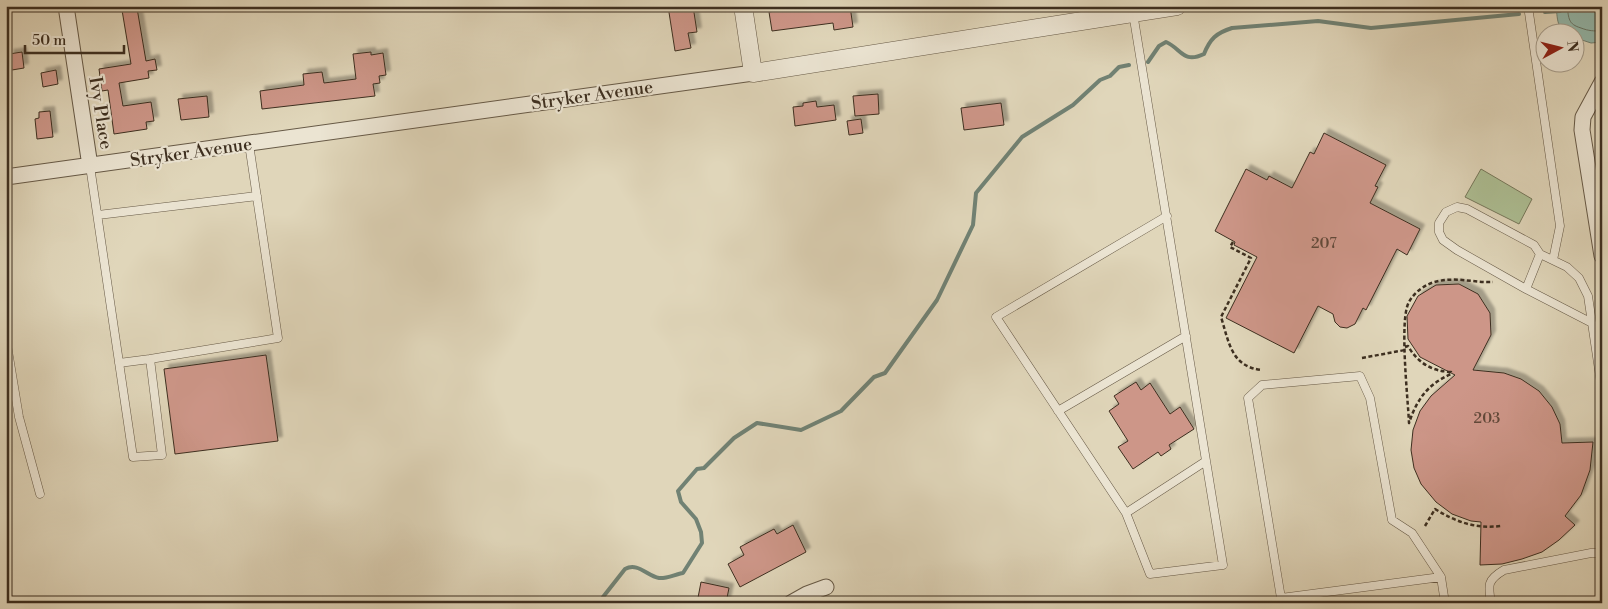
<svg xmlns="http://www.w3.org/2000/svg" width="1608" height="609" font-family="'Libre Bodoni',serif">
	<defs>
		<filter id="shadow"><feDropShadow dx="4.5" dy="-4.5" stdDeviation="1" flood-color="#0004"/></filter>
	</defs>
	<rect width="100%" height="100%" fill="#e0d6ba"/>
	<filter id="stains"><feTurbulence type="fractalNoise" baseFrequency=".004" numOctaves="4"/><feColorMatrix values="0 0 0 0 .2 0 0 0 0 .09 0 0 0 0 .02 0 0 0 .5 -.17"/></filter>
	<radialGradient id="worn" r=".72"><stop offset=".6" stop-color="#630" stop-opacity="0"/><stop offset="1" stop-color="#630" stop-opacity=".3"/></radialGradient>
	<path fill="#adbf94" stroke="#75775a" d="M 1481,169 L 1532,199 L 1519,224 L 1465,197 Z"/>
	<path fill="#94b9ac" stroke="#718274" d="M 1556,6 L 1602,6 L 1602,42 L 1591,43 L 1576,38 L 1576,32 C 1556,32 1558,22 1556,6 Z"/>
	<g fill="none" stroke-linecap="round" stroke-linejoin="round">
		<path stroke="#687466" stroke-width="1" d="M 1567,6 C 1569,19 1568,24 1581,28 C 1589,31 1593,31 1602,31"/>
		<path stroke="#718274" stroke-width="4" d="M 1545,12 L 1560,11
			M 1148,62 L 1159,46 L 1166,42 C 1182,49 1183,64 1204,54 C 1210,39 1216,33 1232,28 L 1318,21 L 1371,28 L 1519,14
			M 606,603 L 603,597 L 625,569 C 638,562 647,576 659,578 C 666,579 676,574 683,573 L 702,543 L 701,532 L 696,519 L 681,502 L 678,491 L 697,469 L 704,468 L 734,438 L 757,423 L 801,430 L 841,411 L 874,377 L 885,373 L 937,300 L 973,225 L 976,193 L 1022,137 L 1073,105 L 1100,80 L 1110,76 L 1119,67 L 1129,65"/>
	</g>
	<path fill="#cd9688" stroke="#3d2f20" filter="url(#shadow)" d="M 668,6 L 693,6 L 697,32 L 688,33 L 691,48 L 675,51 Z
		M 808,6 L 850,6 L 853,27 L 834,30 L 833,23 L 772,31 L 769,12 Z
		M 137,8 L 146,61 L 155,59 L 157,70 L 148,71 L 149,78 L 119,83 L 123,106 L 151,102 L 154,121 L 146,122 L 147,129 L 114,134 L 108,90 L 102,91 L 99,69 L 131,64 L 122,10 Z
		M 22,52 L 24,68 L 12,70 L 9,54 Z
		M 371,52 L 371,55 L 383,53 L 386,75 L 379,76 L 380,83 L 373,84 L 375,96 L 262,109 L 260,91 L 304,85 L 303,74 L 322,72 L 324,83 L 356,79 L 353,54 Z
		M 56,70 L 58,84 L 43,87 L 41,73 Z
		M 878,94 L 879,114 L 855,116 L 853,96 Z
		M 207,96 L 209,117 L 181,120 L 178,99 Z
		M 816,101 L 817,107 L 834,105 L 836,120 L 795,126 L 793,107 L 803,106 L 803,103 Z
		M 1001,103 L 1004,125 L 964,130 L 961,108 Z
		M 50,111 L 53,137 L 37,139 L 35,119 L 39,118 L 39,112 Z
		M 861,119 L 863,133 L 849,135 L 847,121 Z
		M 1324,133 L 1386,165 L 1375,186 L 1378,187 L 1370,203 L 1420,229 L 1407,255 L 1397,249 L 1366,310 L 1363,308 L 1355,324 L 1347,328 L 1340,327 L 1335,322 L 1333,314 L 1318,306 L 1294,353 L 1226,318 L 1257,257 L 1234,245 L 1235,242 L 1215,231 L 1246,169 L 1267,180 L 1269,176 L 1292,188 L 1310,152 L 1314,154 Z
		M 1459,284 L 1478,294 L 1490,313 L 1491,335 L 1473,370 L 1504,373 L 1521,379 L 1539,391 L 1552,407 L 1560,424 L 1562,443 L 1593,442 L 1590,470 L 1581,495 L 1565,516 L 1575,525 L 1559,540 L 1542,552 L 1522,559 L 1502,564 L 1480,565 L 1481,522 L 1471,521 L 1452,514 L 1436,502 L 1421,484 L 1414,468 L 1411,450 L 1413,430 L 1420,411 L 1431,396 L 1455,375 L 1420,357 L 1408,339 L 1407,316 L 1418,296 L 1436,285 Z
		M 266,355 L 278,441 L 175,454 L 164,369 Z
		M 1136,382 L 1141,390 L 1150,383 L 1170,414 L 1180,407 L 1194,429 L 1169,445 L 1171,449 L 1161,456 L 1158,452 L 1133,469 L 1118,447 L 1128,441 L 1109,411 L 1119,404 L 1114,396 Z
		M 793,525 L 806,552 L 740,587 L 728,564 L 744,555 L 740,547 L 774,529 L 777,534 Z
		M 701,582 L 729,588 L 726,603 L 697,603 Z"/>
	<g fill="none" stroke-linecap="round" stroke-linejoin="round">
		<defs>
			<path id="service" d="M 1528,6 L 1560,226 L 1553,260
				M 1133,13 L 1223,565 L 1150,574 L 1126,513 L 996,317 L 1167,216
				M 90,166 L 133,457 L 162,455 L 150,359 L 278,338 L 249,144
				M 98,215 L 257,196
				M 1526,289 L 1457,250 L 1443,240 L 1439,232 L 1439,223 L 1446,212 L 1457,207 L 1467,209 L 1534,245 L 1540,254
				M 1592,323 L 1526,289 L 1540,254 L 1567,267 L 1579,278 L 1588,296 L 1602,390
				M 6,339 L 19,417 L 40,494
				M 119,363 L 150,359
				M 1058,411 L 1186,336
				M 1126,513 L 1206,461
				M 1441,577 L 1412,533 L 1392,520 L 1370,398 L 1360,376 L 1262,385 L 1248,398 L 1281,598 L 1441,577 L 1445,603
				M 1491,603 C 1488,585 1487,580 1504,570 L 1591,553 L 1602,553"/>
			<path id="minor" d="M 66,6 L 90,166
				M 1602,82 L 1583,117 L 1582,130 L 1602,256
				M 6,177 L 753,73
				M 791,603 L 807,594 L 826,587"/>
			<path id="tertiary" d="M 743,6 L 753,73 L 1177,6"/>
		</defs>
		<use href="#service" stroke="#665946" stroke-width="9"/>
		<use href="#minor" stroke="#665946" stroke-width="17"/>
		<use href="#tertiary" stroke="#665946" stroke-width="19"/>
		<path stroke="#3d2f20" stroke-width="2.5" stroke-dasharray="4 2.5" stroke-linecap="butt" d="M 1233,242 L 1230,247 L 1251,258 L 1221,317 C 1229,342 1231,367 1262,370
			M 1405,347 L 1408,346 C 1418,363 1431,371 1451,372 L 1451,374 C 1428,384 1417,399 1409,423 C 1408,399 1399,319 1409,302 C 1415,291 1427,283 1439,281 C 1458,277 1475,283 1493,282
			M 1362,358 L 1405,350
			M 1425,526 L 1435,509 C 1456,522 1475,529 1501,526"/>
		<use href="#service" stroke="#ebe4d2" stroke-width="8"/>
		<use href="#minor" stroke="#ebe4d2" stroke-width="15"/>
		<use href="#tertiary" stroke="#ebe4d2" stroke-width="18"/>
	</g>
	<g text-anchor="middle" stroke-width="4.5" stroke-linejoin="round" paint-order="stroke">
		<g font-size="15" fill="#61493a">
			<text x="1324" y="248">207</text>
			<text x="1487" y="423">203</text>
		</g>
		<g font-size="18" fill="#3d2f20" stroke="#ebe4d2">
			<text transform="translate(592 95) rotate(-8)" y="6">Stryker Avenue</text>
			<text transform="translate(101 113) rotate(81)" y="6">Ivy Place</text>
			<text transform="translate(191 152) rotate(-8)" y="6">Stryker Avenue</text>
		</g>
	</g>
	<rect width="1608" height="609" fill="none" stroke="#e0d6ba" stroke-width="25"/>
	<rect x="8" y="8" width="1593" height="594" fill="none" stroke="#3d2f20" stroke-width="2.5"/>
	<rect x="12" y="12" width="1583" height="584" fill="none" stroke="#3d2f20"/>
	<g transform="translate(1560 48) rotate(83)"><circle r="24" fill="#ebe4d2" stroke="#a59c8b"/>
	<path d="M0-4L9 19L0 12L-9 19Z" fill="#8f2418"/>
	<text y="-8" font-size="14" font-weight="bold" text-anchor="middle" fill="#3d2f20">N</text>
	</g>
	<path d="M25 45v8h99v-8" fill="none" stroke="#3d2f20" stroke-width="2.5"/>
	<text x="32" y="45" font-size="15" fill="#3d2f20" stroke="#ebe4d2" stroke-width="4" paint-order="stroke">50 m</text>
	<rect width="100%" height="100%" filter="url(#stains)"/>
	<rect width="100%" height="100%" fill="url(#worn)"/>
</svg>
